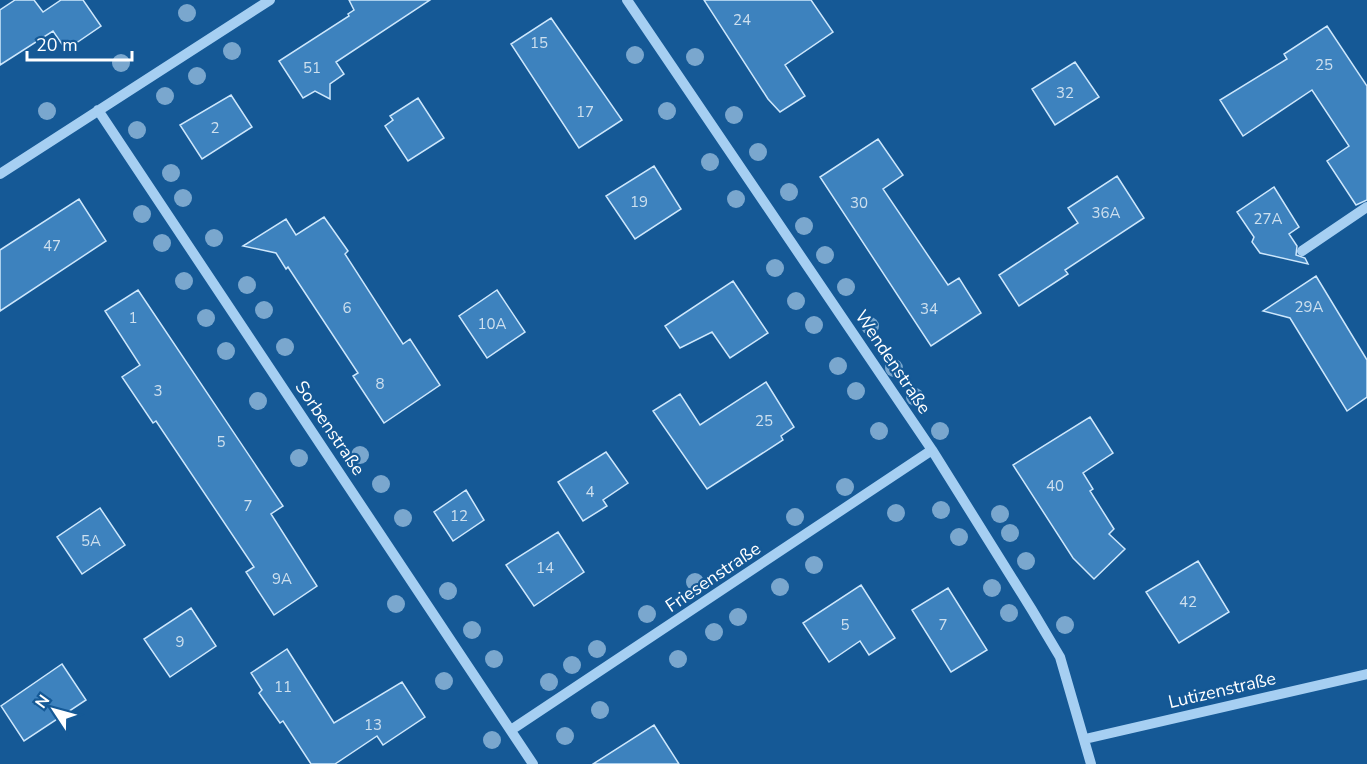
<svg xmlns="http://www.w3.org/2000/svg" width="1367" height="764" font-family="'Nunito Sans',sans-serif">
	<rect width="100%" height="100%" fill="#155996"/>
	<path fill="#3d82be" stroke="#cde7fc" stroke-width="1.5" d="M 15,0 L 34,0 L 43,12 L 61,0 L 83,0 L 101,26 L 66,50 L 53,31 L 0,65 L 0,10 Z
		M 349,0 L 430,0 L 336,62 L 344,74 L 330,84 L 330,99 L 315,91 L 303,98 L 279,61 L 349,16 L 348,14 L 354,10 Z
		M 704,0 L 811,0 L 833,32 L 785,65 L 805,96 L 780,112 L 768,99 Z
		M 551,18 L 622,120 L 579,148 L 511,44 Z
		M 1327,26 L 1367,86 L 1367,200 L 1356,205 L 1327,161 L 1349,146 L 1312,90 L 1243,136 L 1220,100 L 1287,59 L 1284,54 Z
		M 1075,62 L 1099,97 L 1055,125 L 1032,89 Z
		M 231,95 L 252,127 L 202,159 L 180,125 Z
		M 418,98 L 444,138 L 408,161 L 385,126 L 393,120 L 390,116 Z
		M 878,139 L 903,175 L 883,189 L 948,285 L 959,278 L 981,313 L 931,346 L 820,177 Z
		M 654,166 L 681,209 L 635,239 L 606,196 Z
		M 1117,176 L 1144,218 L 1065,270 L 1068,274 L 1019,306 L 999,275 L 1078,223 L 1068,208 Z
		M 1274,187 L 1299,227 L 1289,234 L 1297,246 L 1296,255 L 1305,258 L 1308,264 L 1260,253 L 1252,242 L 1254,237 L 1237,212 Z
		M 79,199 L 106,241 L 0,311 L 0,250 Z
		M 324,217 L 348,251 L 345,254 L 403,344 L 410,339 L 440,385 L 384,423 L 353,376 L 358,373 L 288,267 L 286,269 L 276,253 L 243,246 L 286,219 L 296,235 Z
		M 1316,276 L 1367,360 L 1367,397 L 1347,411 L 1290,318 L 1263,311 Z
		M 733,281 L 768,333 L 730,358 L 712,332 L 680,348 L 665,326 Z
		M 138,290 L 283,506 L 271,514 L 317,586 L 274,615 L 246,572 L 254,567 L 156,421 L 153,423 L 122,377 L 140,365 L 105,311 Z
		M 497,290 L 525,332 L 487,358 L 459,316 Z
		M 766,382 L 794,427 L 781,436 L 783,440 L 707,489 L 653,411 L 680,394 L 700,425 Z
		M 1090,417 L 1113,453 L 1083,473 L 1093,489 L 1090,491 L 1114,529 L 1109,534 L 1125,549 L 1094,579 L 1073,558 L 1013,465 Z
		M 606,452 L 628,483 L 603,500 L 607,506 L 583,521 L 558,482 Z
		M 466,490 L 484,520 L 453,541 L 434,512 Z
		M 100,508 L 125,545 L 82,574 L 57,537 Z
		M 558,532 L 584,572 L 534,606 L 506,565 Z
		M 1198,561 L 1229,612 L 1179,643 L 1146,592 Z
		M 861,585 L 895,638 L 869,655 L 860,641 L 829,662 L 803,623 Z
		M 948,588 L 987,650 L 951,672 L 912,610 Z
		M 191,608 L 216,646 L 170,677 L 144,639 Z
		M 287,649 L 334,723 L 402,682 L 425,717 L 383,745 L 377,736 L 335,764 L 311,764 L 283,721 L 280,723 L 259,693 L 262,690 L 251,673 Z
		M 62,664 L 86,700 L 24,741 L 1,706 Z
		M 654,725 L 679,764 L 593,764 Z"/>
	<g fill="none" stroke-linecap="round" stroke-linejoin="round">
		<path stroke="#a6cff2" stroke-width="10" d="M 627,0 L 932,450 L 1032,610 L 1060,657 L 1091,764
			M 98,110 L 533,764
			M 0,174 L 270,0
			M 1302,251 L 1367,207
			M 511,730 L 932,450
			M 1085,739 L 1367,674"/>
	</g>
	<g fill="#7aa7ce">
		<circle cx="187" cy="13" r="9"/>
		<circle cx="232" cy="51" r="9"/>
		<circle cx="635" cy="55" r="9"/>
		<circle cx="695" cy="57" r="9"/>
		<circle cx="121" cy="63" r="9"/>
		<circle cx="197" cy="76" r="9"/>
		<circle cx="165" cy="96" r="9"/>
		<circle cx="47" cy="111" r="9"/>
		<circle cx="667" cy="111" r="9"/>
		<circle cx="734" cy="115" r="9"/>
		<circle cx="137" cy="130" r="9"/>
		<circle cx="758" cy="152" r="9"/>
		<circle cx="710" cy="162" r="9"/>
		<circle cx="171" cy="173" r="9"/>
		<circle cx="789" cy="192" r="9"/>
		<circle cx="183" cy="198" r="9"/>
		<circle cx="736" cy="199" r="9"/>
		<circle cx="142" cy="214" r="9"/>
		<circle cx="804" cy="226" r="9"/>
		<circle cx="214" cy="238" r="9"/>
		<circle cx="162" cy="243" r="9"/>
		<circle cx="825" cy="255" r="9"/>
		<circle cx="775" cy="268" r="9"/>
		<circle cx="184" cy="281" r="9"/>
		<circle cx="247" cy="285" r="9"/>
		<circle cx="846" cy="287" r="9"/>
		<circle cx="796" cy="301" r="9"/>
		<circle cx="264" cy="310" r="9"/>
		<circle cx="206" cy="318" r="9"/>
		<circle cx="814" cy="325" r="9"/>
		<circle cx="870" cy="326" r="9"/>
		<circle cx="285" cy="347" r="9"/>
		<circle cx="226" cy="351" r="9"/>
		<circle cx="838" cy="366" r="9"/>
		<circle cx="894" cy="368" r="9"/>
		<circle cx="856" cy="391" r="9"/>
		<circle cx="915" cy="397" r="9"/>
		<circle cx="258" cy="401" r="9"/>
		<circle cx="879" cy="431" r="9"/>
		<circle cx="940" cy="431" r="9"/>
		<circle cx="360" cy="455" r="9"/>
		<circle cx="299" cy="458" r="9"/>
		<circle cx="381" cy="484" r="9"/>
		<circle cx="845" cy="487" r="9"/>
		<circle cx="941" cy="510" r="9"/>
		<circle cx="896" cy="513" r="9"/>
		<circle cx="1000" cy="514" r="9"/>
		<circle cx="795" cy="517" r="9"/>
		<circle cx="403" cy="518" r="9"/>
		<circle cx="1010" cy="533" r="9"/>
		<circle cx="959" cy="537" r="9"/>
		<circle cx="1026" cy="561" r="9"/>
		<circle cx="814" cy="565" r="9"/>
		<circle cx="695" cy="582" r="9"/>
		<circle cx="780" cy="587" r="9"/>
		<circle cx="992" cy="588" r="9"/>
		<circle cx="448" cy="591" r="9"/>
		<circle cx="396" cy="604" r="9"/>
		<circle cx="1009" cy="613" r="9"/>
		<circle cx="647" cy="614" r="9"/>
		<circle cx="738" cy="617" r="9"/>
		<circle cx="1065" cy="625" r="9"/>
		<circle cx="472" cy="630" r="9"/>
		<circle cx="714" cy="632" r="9"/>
		<circle cx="597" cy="649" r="9"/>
		<circle cx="494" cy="659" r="9"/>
		<circle cx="678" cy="659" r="9"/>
		<circle cx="572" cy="665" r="9"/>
		<circle cx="444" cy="681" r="9"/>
		<circle cx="549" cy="682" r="9"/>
		<circle cx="600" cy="710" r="9"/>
		<circle cx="565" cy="736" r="9"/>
		<circle cx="492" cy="740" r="9"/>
	</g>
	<g text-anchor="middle" stroke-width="4.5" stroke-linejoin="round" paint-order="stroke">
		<g font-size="15" fill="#cee0ef">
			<text x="742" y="25">24</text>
			<text x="539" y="48">15</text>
			<text x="1324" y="70">25</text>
			<text x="312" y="73">51</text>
			<text x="1065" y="98">32</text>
			<text x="585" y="117">17</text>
			<text x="215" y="133">2</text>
			<text x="639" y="207">19</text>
			<text x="859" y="208">30</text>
			<text x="1106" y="218">36A</text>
			<text x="1268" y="224">27A</text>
			<text x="52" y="251">47</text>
			<text x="1309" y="312">29A</text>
			<text x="347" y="313">6</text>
			<text x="929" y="314">34</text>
			<text x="133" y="323">1</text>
			<text x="492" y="329">10A</text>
			<text x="380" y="389">8</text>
			<text x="158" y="396">3</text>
			<text x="764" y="426">25</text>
			<text x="221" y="447">5</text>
			<text x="1055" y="491">40</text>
			<text x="590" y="497">4</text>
			<text x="248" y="511">7</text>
			<text x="459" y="521">12</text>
			<text x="91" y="546">5A</text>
			<text x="545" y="573">14</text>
			<text x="282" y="584">9A</text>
			<text x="1188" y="607">42</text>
			<text x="845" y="630">5</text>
			<text x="943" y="630">7</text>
			<text x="180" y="647">9</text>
			<text x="283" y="692">11</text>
			<text x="373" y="730">13</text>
		</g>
		<g font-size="18" fill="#fff" stroke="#155996">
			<text transform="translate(893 362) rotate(56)" y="6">Wendenstraße</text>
			<text transform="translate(330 428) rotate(56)" y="6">Sorbenstraße</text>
			<text transform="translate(713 577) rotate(-34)" y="6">Friesenstraße</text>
			<text transform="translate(1222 690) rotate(-13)" y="6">Lutizenstraße</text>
		</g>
	</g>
	<g transform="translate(54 710) rotate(306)" stroke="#155996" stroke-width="4.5" paint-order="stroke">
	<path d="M0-4.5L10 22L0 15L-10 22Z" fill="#ffffff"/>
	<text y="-9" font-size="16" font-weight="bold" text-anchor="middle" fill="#ffffff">N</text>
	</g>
	<path d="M27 51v9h105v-9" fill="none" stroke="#ffffff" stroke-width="3"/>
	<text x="36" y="51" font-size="18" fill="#ffffff" stroke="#155996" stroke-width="4.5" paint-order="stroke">20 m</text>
</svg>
